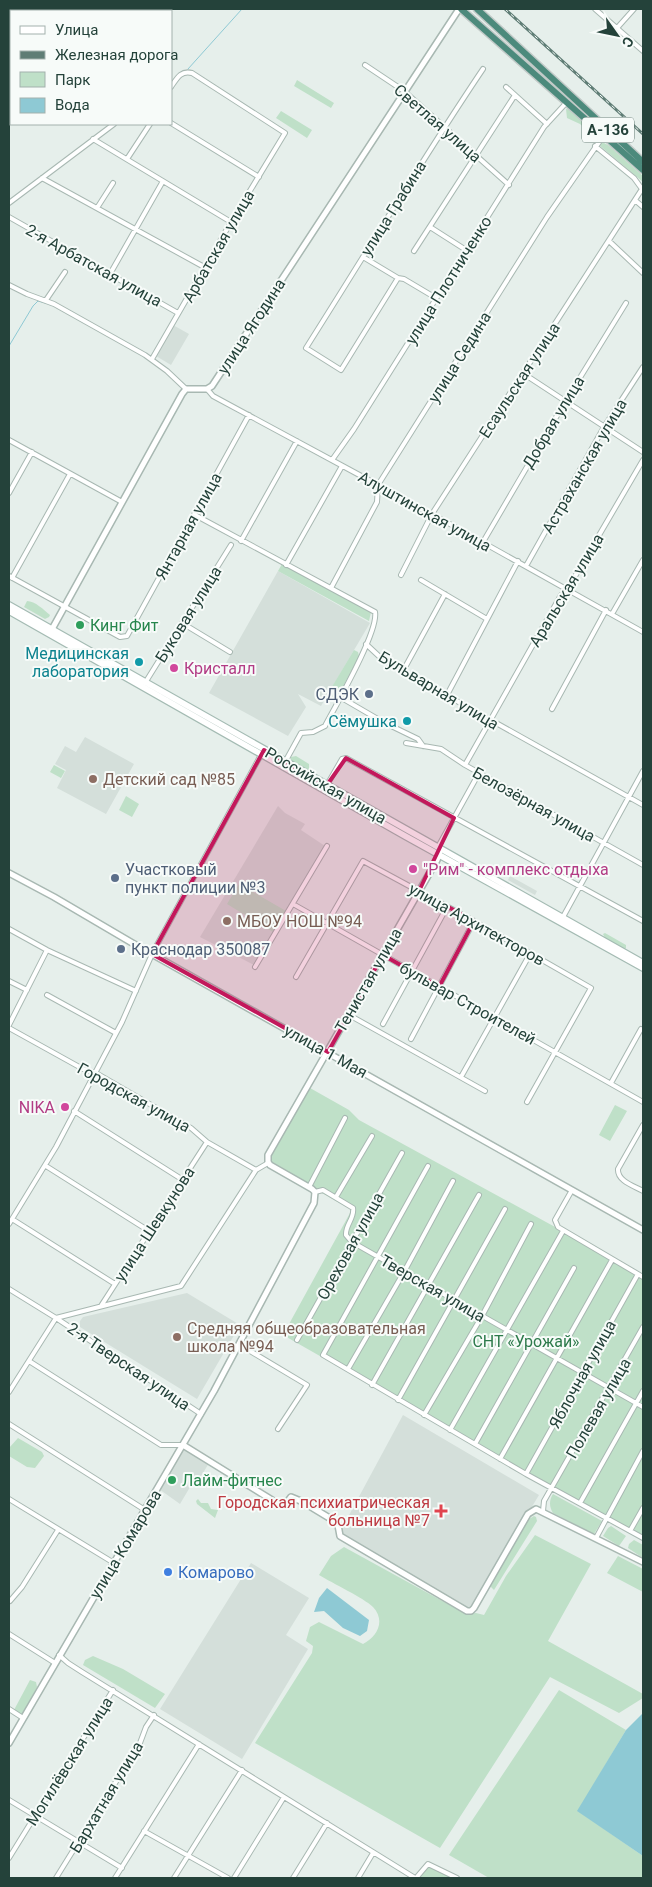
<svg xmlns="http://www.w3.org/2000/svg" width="652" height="1887" font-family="Roboto,sans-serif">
	<rect width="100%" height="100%" fill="#e6efeb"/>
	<path fill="#d4dfda" d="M 9,19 L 11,21 L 11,77 L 9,76 Z
		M 173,325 L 189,334 L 171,365 L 156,356 Z
		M 278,571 L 370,623 L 321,706 L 298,694 L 306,707 L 288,736 L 209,693 Z
		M 85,737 L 134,764 L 106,814 L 57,788 L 66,770 L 55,764 L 65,746 L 76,752 Z
		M 278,806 L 285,813 L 305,824 L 301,830 L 325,846 L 254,965 L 200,937 Z
		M 510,876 L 537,891 L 535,895 L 508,880 Z
		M 187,1293 L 240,1325 L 197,1399 L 80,1327 L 80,1321 L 83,1317 Z
		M 403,1415 L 539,1495 L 471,1608 L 469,1609 L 344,1537 L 341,1530 Z
		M 184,1447 L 209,1463 L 197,1483 L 193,1482 L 180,1504 L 159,1489 Z
		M 251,1563 L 309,1598 L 286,1635 L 308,1649 L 242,1759 L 160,1709 Z"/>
	<path fill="#bfe0c8" d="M 297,80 L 334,103 L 331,108 L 294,86 Z
		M 566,109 L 571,110 L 596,132 L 596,136 L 593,135 L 580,124 L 567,118 Z
		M 281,111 L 312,130 L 307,138 L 276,118 Z
		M 602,142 L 608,145 L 643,176 L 643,182 L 599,145 Z
		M 282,564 L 371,612 L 369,621 L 278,571 Z
		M 27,601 C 35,601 44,610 50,615 L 49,617 L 45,619 L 24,607 Z
		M 354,650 L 358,652 L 359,656 L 336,700 L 327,695 Z
		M 296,756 L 309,764 L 309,771 L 291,762 L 291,757 Z
		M 54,765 L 65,771 L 61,778 L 50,772 Z
		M 126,796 L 139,804 L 132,817 L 119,810 Z
		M 239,884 L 286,911 L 273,932 L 227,904 Z
		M 605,933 L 626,945 L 626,948 L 625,949 L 605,938 L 603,934 Z
		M 310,1088 L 349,1110 L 359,1120 L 643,1275 L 643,1540 L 283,1335 L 350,1213 L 350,1209 L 271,1164 L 269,1157 L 307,1090 Z
		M 615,1105 L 627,1111 L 610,1141 L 599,1135 Z
		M 18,1438 L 42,1452 L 44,1456 L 35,1468 L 27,1467 L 9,1456 L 9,1448 Z
		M 553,1494 L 602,1521 L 594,1534 L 553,1513 C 549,1507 549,1500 553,1494 Z
		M 198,1499 L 201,1503 L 208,1503 L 211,1509 L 218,1510 L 215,1518 L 197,1504 L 196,1501 Z
		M 534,1516 L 536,1517 L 537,1521 L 494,1590 L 490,1586 L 529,1519 Z
		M 611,1526 L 626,1536 L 619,1546 L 603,1536 L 608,1528 Z
		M 535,1535 L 591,1564 L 548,1641 L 643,1694 L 643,1698 L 619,1713 L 550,1677 L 440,1848 L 255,1743 L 312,1653 L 313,1646 L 306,1641 L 310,1627 L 319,1622 L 363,1644 C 377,1637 386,1621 373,1607 C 364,1598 332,1583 319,1575 L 331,1556 L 344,1547 L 466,1614 L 476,1613 L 484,1615 L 506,1576 Z
		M 634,1540 L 643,1545 L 643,1558 L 628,1548 L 629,1544 Z
		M 618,1556 L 643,1569 L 643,1592 L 607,1573 Z
		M 93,1656 L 123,1669 L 165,1694 L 155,1708 L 83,1665 L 85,1660 Z
		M 30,1680 L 36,1682 L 37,1687 L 23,1716 L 14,1710 Z
		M 559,1690 L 626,1730 L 578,1811 L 643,1856 L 643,1878 L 489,1878 L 449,1855 Z
		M 429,1864 L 456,1878 L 417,1878 Z"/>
	<path fill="#8ec9d4" d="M 327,1588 L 369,1620 L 367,1631 L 360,1636 L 343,1628 L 324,1611 L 314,1612 L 319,1598 Z
		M 643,1713 L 643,1856 L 577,1811 L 626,1730 Z"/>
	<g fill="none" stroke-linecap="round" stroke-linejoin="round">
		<path stroke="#8ec9d4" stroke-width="1" d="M 188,69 L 242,9
			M 9,346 L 33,306 L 38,301 L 45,303"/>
		<defs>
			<path id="minor" d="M 595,9 L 643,51
				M 9,15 L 11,17
				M 617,28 L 634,9
				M 365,65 L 404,91 L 509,185
				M 506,87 L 547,124
				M 171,123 L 259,177
				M 93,139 L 231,222
				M 127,159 L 150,124
				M 42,178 L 206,268
				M 636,201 L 643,207
				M 9,203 L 114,124
				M 97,208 L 113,183
				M 9,217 L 178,313
				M 430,227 L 466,250
				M 609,241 L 643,273
				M 414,251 L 515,95
				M 363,257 L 398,278 L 404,279 L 436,298
				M 110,274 L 163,181
				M 398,278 L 341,370 L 306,348 C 365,255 421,161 483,69
				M 9,285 L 27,294 L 54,304 L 145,355 L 167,371 L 186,389
				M 46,300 L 65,272
				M 152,359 L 231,222 L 285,133 L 192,73 C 181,70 177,78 171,87
				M 524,374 L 643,452
				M 207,389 L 213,396 L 378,485 L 408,503 L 432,514 L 643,632
				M 9,440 L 122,502
				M 332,460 L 354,429 L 544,127 L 567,102
				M 9,493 L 32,452
				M 195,515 L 375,612 C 379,631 336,705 325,726 L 313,732 L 301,733 L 285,762
				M 241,541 L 297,441
				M 483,542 L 565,402 L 626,303
				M 286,565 L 342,466
				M 526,566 L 604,427 L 643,367
				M 401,575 L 432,514 L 642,189 L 634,178 L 595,146
				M 9,576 L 120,637 L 127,636 L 249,415
				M 12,578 L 70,474
				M 421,580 L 487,619
				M 331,588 L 377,502 L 378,485 L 547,217 L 604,135
				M 612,614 L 643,560
				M 182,623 L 230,652
				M 366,644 L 382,659 L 403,671 L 643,805
				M 403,671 L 445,594
				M 145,683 L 231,545
				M 447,695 L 518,561
				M 340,697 L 383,722 L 418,739 L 423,746
				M 552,709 L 606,610
				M 406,743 L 441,749 L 465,765 L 643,865
				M 465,765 L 561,595 L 567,590 L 643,460
				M 327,785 L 342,759 L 346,758 L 643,921
				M 438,847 L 479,773
				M 293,904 L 643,1102
				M 563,917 L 643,771
				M 9,929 L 47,950 L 136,991
				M 255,967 L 327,846
				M 296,977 L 363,861 L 474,921 L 591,988 L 527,1102
				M 9,981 L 27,990
				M 47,995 L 116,1033
				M 349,1015 L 485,1091
				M 383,1024 L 447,907
				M 9,1025 L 47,950
				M 9,1028 L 83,1069 L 96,1073 L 191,1128 L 207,1142 L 256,1170
				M 411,1039 L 474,921
				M 461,1077 L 530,954
				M 611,1083 L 641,1029
				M 74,1111 L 183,1180
				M 643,1125 L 618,1169 C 617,1181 634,1186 643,1191
				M 46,1166 L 149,1231
				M 428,1166 L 323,1355 L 526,1474 L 643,1538
				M 309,1187 L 345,1118
				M 572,1190 L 555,1220 L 558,1227 L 643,1277
				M 315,1192 L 323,1190 L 353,1208 C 355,1218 345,1225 346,1235 L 352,1242 L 643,1407
				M 336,1197 L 372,1136
				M 12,1219 L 115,1284
				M 9,1224 L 56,1147 L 122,1022 L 153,952 L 262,753
				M 9,1289 L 56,1318 L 201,1414
				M 101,1306 L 207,1142
				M 56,1318 L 181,1286 L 256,1170 L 268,1163
				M 297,1340 L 402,1153
				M 240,1345 L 307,1385 L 278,1429
				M 29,1361 L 161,1445 L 183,1445
				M 348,1369 L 404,1272 L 453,1181
				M 372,1385 L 479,1195
				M 9,1392 L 56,1318
				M 398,1400 L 505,1209
				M 424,1415 L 482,1316 L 531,1224
				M 9,1424 L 145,1510
				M 450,1430 L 563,1231
				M 475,1444 L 574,1268
				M 500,1459 L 612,1260
				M 526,1474 L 638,1274
				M 9,1499 L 114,1563
				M 580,1503 L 643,1391
				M 543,1511 L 544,1501 L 643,1327
				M 630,1531 L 643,1508
				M 596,1538 L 643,1451
				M 10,1601 L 22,1587 L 58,1530
				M 9,1634 L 55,1663
				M 59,1655 L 68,1663 L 82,1672 L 415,1878
				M 9,1709 L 23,1718
				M 9,1800 L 122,1868
				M 144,1831 L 228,1878
				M 9,1858 L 113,1690
				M 56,1878 L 140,1743 L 146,1727 L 154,1715
				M 115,1878 L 199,1744
				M 174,1878 L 242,1770
				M 234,1878 L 284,1797
				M 293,1878 L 327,1823
				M 358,1878 L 373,1853
				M 416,1878 L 428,1864 L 457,1878"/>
			<path id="tertiary" d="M 51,631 L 182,394 L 186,389 L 207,389 L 212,386 L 459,9
				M 9,873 L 54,897 L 134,944 L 643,1230
				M 183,1445 L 280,1505 L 285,1505 L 291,1497 L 303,1502 L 336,1522 L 338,1525 L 340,1536 L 467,1611 L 471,1611 L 474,1608 L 528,1514 L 536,1509 L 643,1562
				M 9,1743 L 214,1391 L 314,1203 L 315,1192 L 312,1189 L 270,1165 L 268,1162 L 268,1155 L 437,860 L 439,855 L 440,849"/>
			<path id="secondary" d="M 9,605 L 643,963
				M 9,611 L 405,836 L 643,968"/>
			<path id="trunk" d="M 461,9 L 643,170
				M 477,9 L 643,162"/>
		</defs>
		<use href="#minor" stroke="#a8b8b2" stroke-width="6"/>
		<use href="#tertiary" stroke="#a8b8b2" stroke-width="8"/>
		<use href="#secondary" stroke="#a4bbb3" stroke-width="8"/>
		<use href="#trunk" stroke="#c2cac8" stroke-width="9"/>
		<use href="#minor" stroke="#fff" stroke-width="4"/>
		<use href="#tertiary" stroke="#fff" stroke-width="5"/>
		<use href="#secondary" stroke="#fff" stroke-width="5.5"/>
		<use href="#trunk" stroke="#4c8a7c" stroke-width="6"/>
		<defs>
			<path id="rail" d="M 505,9 L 643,134"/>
		</defs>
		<use href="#rail" stroke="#5f7d75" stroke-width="3"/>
		<use href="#rail" stroke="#f7fbf9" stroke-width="1" stroke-dasharray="4" stroke-linecap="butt"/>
	</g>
	<path fill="#c2185b" fill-opacity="0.2" stroke="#c2185b" stroke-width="4" stroke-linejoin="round" d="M 264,750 L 327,785 L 346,758 L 454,818 L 419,891 L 474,921 L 439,987 L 383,955 L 328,1052 L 152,954 Z"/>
	<g fill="#2e9e5b" stroke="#f7fbf9" stroke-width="2">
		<circle cx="80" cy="625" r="5"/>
		<circle cx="172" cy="1480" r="5"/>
	</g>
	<g fill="#0f9aa8" stroke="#f7fbf9" stroke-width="2">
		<circle cx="139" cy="662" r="5"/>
		<circle cx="407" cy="721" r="5"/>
	</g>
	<g fill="#d1479c" stroke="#f7fbf9" stroke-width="2">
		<circle cx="174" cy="668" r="5"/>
		<circle cx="413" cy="869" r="5"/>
		<circle cx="65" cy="1107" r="5"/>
	</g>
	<g fill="#5c6f8a" stroke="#f7fbf9" stroke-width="2">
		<circle cx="369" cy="694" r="5"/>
		<circle cx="115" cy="878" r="5"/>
		<circle cx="121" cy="949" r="5"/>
	</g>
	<g fill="#8d6e63" stroke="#f7fbf9" stroke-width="2">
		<circle cx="93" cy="779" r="5"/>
		<circle cx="227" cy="921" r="5"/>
		<circle cx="177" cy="1337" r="5"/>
	</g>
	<path fill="#e0444e" stroke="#f7fbf9" stroke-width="2" d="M438.5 1503.5h5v5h5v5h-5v5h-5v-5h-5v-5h5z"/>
	<circle fill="#3f7fe0" stroke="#f7fbf9" stroke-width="2" cx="168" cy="1572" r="5"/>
	<g text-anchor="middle" stroke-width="4" stroke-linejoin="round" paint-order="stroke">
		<rect fill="#f7fbf9" stroke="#637a73" stroke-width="1" x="582" y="117.5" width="52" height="25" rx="4"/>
		<g font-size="15" font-weight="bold" fill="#24423a">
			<text x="608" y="135">А-136</text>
		</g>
		<g font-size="16" fill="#24423a" stroke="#f7fbf9">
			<text transform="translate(438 123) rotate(41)" y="6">Светлая улица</text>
			<text transform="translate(393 208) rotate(-58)" y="6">улица Грабина</text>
			<text transform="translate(218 246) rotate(-60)" y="6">Арбатская улица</text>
			<text transform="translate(94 265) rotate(29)" y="6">2-я Арбатская улица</text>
			<text transform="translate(448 280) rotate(-58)" y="6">улица Плотниченко</text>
			<text transform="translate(251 326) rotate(-57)" y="6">улица Ягодина</text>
			<text transform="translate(459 357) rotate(-58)" y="6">улица Седина</text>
			<text transform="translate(519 380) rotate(-57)" y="6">Есаульская улица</text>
			<text transform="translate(553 422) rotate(-59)" y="6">Добрая улица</text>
			<text transform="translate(584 466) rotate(-60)" y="6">Астраханская улица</text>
			<text transform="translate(425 511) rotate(29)" y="6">Алуштинская улица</text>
			<text transform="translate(188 526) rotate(-61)" y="6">Янтарная улица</text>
			<text transform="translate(566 590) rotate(-59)" y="6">Аральская улица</text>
			<text transform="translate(188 614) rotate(-58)" y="6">Буковая улица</text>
			<text transform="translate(439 690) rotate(31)" y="6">Бульварная улица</text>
			<text transform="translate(326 785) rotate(30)" y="6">Российская улица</text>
			<text transform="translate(534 804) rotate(29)" y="6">Белозёрная улица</text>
			<text transform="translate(477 924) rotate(29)" y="6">улица Архитекторов</text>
			<text transform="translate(368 980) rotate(-60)" y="6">Тенистая улица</text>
			<text transform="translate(468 1003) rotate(29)" y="6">бульвар Строителей</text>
			<text transform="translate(326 1051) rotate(29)" y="6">улица 1 Мая</text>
			<text transform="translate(134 1097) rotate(29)" y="6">Городская улица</text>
			<text transform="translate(154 1224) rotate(-57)" y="6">улица Шевкунова</text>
			<text transform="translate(350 1246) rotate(-61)" y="6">Ореховая улица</text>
			<text transform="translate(433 1288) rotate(30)" y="6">Тверская улица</text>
			<text transform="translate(129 1366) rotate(34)" y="6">2-я Тверская улица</text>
			<text transform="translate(582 1374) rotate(-61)" y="6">Яблочная улица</text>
			<text transform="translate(598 1408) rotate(-60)" y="6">Полевая улица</text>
			<text transform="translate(125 1544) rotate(-59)" y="6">улица Комарова</text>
			<text transform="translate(69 1761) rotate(-58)" y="6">Могилёвская улица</text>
			<text transform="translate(106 1797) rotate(-59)" y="6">Бархатная улица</text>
		</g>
		<g font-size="16" fill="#27864d" stroke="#f7fbf9" text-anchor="start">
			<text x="90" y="631">Кинг Фит</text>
			<text x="182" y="1486">Лайм-фитнес</text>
		</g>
		<g font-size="16" fill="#0d838f" stroke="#f7fbf9" text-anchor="end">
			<text x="129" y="659">Медицинская<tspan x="129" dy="18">лаборатория</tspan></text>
			<text x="397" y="727">Сёмушка</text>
		</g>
		<g font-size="16" fill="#b23c85" stroke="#f7fbf9" text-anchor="start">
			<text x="184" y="674">Кристалл</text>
			<text x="423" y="875">"Рим" - комплекс отдыха</text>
			<text x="55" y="1113" text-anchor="end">NIKA</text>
		</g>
		<g font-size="16" fill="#4e5e75" stroke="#f7fbf9" text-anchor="start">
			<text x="359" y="700" text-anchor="end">СДЭК</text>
			<text x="125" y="875">Участковый<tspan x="125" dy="18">пункт полиции №3</tspan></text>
			<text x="131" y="955">Краснодар 350087</text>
		</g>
		<g font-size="16" fill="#785e54" stroke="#f7fbf9" text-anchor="start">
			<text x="103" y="785">Детский сад №85</text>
			<text x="237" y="927">МБОУ НОШ №94</text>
			<text x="187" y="1334">Средняя общеобразовательная<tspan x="187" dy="18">школа №94</tspan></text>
		</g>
		<g font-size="16" fill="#2d7a4b" stroke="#f7fbf9">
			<text x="526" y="1347">СНТ «Урожай»</text>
		</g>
		<g font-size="16" fill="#be3a42" stroke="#f7fbf9" text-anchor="end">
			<text x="430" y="1508">Городская психиатрическая<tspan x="430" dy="18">больница №7</tspan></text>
		</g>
		<g font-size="16" fill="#366cbe" stroke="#f7fbf9" text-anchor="start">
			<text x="178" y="1578">Комарово</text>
		</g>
	</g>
	<rect width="652" height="1887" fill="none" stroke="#24423a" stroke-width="20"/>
	<rect x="10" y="10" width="162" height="115" fill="#f7fbf9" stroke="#a3b1ad"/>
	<rect x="20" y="26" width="25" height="8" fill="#ffffff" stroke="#a3b1ad"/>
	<text x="55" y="35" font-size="15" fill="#24423a">Улица</text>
	<rect x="20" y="51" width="25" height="8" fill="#5f7d75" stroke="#a3b1ad"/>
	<text x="55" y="60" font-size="15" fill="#24423a">Железная дорога</text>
	<rect x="20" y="72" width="25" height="15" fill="#bfe0c8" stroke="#a3b1ad"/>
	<text x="55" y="85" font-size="15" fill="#24423a">Парк</text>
	<rect x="20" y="98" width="25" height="15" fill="#8ec9d4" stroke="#a3b1ad"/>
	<text x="55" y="110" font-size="15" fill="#24423a">Вода</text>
	<g transform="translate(617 35) rotate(123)" stroke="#f7fbf9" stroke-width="4" paint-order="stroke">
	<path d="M0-4L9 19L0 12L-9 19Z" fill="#24423a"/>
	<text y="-8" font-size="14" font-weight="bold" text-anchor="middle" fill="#24423a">С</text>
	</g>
</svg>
